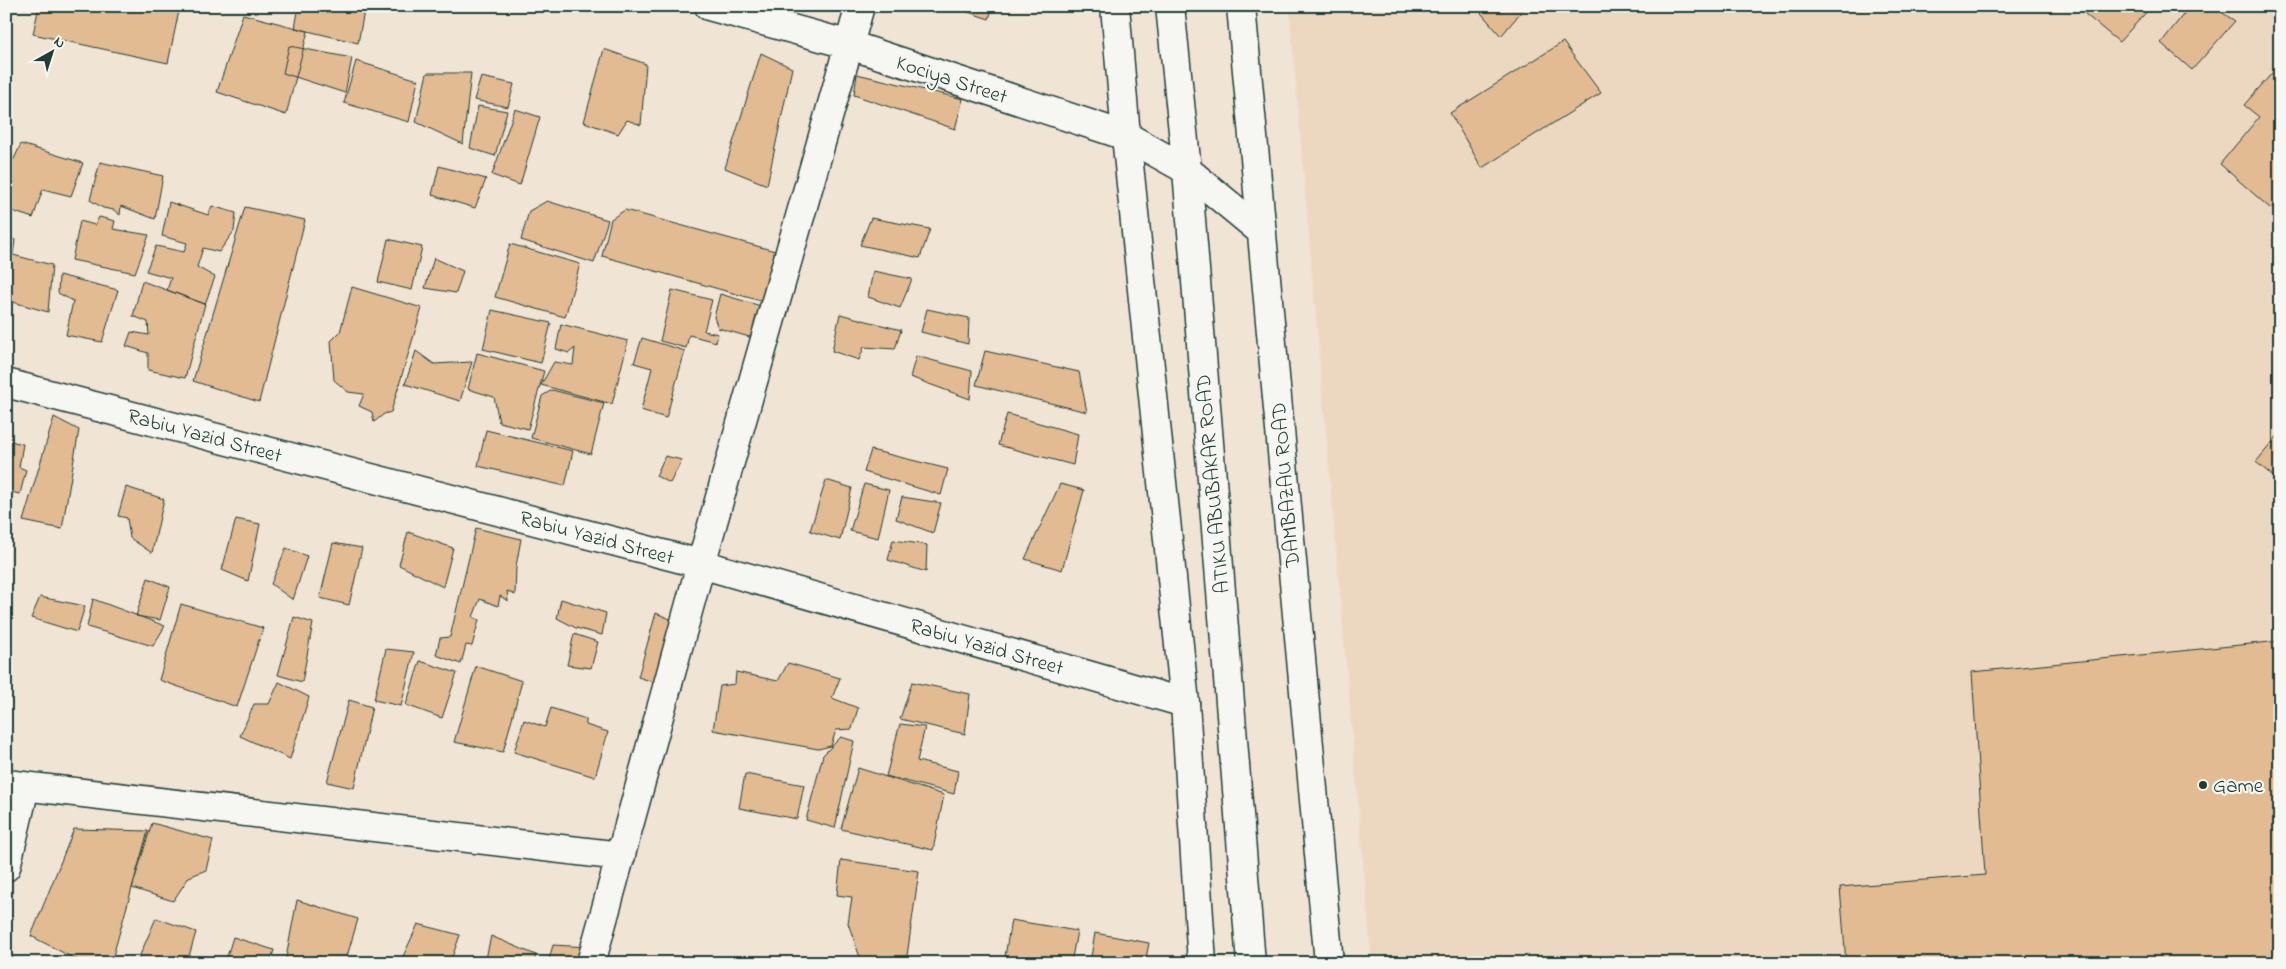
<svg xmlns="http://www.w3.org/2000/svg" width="2286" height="969" font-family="'Indie Flower',sans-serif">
	<rect width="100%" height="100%" fill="#f0e4d5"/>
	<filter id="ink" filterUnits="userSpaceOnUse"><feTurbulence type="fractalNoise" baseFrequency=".02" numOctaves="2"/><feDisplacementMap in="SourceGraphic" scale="10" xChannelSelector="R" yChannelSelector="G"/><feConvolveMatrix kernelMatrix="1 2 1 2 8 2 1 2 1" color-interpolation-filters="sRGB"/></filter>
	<g filter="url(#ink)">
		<path fill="#ecd8c1" d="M 1289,6 L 2280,6 L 2280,963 L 1372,963 Z"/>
		<path fill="#e2bb92" stroke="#1f3d34" d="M 39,6 L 180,6 L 168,63 L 33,34 Z
			M 299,6 L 365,6 L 358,43 L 295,28 Z
			M 950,6 L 993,6 L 989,19 Z
			M 1475,6 L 1526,6 L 1501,36 Z
			M 2093,6 L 2152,6 L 2119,42 L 2085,14 Z
			M 2190,6 L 2212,6 L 2235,21 L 2192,70 L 2161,43 Z
			M 243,14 L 308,31 L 286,115 L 217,92 Z
			M 1563,42 L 1601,93 L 1482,168 L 1450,113 Z
			M 289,46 L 352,58 L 345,93 L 283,73 Z
			M 604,49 L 646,64 L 641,125 L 627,120 L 618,134 L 584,122 Z
			M 761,53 L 792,68 L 767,185 L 725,168 Z
			M 356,61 L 418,80 L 409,122 L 344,103 Z
			M 2280,64 L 2280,198 L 2271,209 L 2220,164 L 2259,117 L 2244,105 Z
			M 427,73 L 471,73 L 463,144 L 416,122 Z
			M 857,74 L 963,99 L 955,129 L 854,95 Z
			M 481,77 L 514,84 L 508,107 L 474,100 Z
			M 478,106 L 507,111 L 495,156 L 470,148 Z
			M 515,109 L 540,117 L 520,185 L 492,175 Z
			M 21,144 L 83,163 L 71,196 L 43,189 L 33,218 L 6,209 L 6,157 L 14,159 Z
			M 100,162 L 163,176 L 155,219 L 121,206 L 120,215 L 114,210 L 103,208 L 90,200 Z
			M 439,166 L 486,179 L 475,208 L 432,195 Z
			M 547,201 L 608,220 L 594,263 L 521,240 L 529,211 Z
			M 169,202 L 208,215 L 212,206 L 236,213 L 234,231 L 219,252 L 203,248 L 197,267 L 215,277 L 205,304 L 167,290 L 171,278 L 146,271 L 156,246 L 184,252 L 187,243 L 162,236 Z
			M 245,207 L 305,220 L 259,402 L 193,381 Z
			M 625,210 L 775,251 L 761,301 L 602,256 L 611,219 Z
			M 99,217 L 115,221 L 113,229 L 149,235 L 135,273 L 72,260 L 80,221 L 95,225 Z
			M 871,218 L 930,229 L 920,258 L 860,245 Z
			M 6,237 L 15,240 L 13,255 L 52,265 L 48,312 L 6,300 Z
			M 388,239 L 422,247 L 412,290 L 378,282 Z
			M 510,244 L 580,264 L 565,317 L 495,297 Z
			M 434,258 L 463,271 L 456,293 L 425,288 Z
			M 873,271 L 912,279 L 900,308 L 868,297 Z
			M 59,275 L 118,290 L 102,342 L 66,335 L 73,301 L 58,293 Z
			M 142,281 L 205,304 L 185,378 L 148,370 L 148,353 L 126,346 L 131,332 L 149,335 L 148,322 L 133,316 Z
			M 352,287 L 422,308 L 391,412 L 384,414 L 374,422 L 372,412 L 359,406 L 364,394 L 348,392 L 334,380 L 331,341 L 340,332 Z
			M 672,290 L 712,300 L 704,331 L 718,334 L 716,342 L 689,335 L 686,348 L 660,341 Z
			M 720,294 L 761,306 L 753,338 L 718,328 L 714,317 Z
			M 927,309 L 969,318 L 968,344 L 921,332 Z
			M 492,310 L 551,323 L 541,363 L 483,349 Z
			M 840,314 L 901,330 L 895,349 L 864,347 L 859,360 L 832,351 Z
			M 561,324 L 628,341 L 612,404 L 541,385 L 554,362 L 573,365 L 575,348 L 569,353 L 556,349 Z
			M 642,338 L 685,351 L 666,418 L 641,410 L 652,368 L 634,363 Z
			M 416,351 L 434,364 L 472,362 L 460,401 L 405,384 Z
			M 985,351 L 1079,372 L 1087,412 L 976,385 Z
			M 477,353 L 544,371 L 528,429 L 499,422 L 494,397 L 468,389 Z
			M 916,356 L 972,371 L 970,399 L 910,377 Z
			M 552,390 L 604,403 L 591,454 L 531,438 L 542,396 Z
			M 1007,414 L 1078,434 L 1073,465 L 998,445 Z
			M 54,417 L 79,430 L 62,529 L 23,521 Z
			M 486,430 L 573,451 L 565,486 L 478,466 Z
			M 2280,433 L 2280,482 L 2256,462 Z
			M 6,440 L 23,444 L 19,467 L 26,470 L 20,494 L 6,491 Z
			M 871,450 L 948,469 L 941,495 L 864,472 Z
			M 665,456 L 682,460 L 670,483 L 656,476 Z
			M 826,480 L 852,488 L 840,540 L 810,531 Z
			M 864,484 L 889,490 L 878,538 L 850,531 Z
			M 1060,484 L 1084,490 L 1062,570 L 1025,559 Z
			M 126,487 L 164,499 L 152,553 L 130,538 L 127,518 L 118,516 Z
			M 902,497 L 941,503 L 933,533 L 896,519 Z
			M 236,519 L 260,524 L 248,581 L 222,570 Z
			M 476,528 L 521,539 L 516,566 L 515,595 L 507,591 L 508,601 L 500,596 L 498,606 L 480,599 L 473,617 L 479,620 L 472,646 L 466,645 L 461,664 L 436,655 L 440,638 L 450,637 Z
			M 408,532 L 453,548 L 443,587 L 399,565 Z
			M 893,540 L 927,545 L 926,572 L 888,560 Z
			M 333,543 L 362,548 L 349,605 L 320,598 Z
			M 286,548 L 307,556 L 293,600 L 271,584 Z
			M 148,578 L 170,587 L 160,620 L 136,616 Z
			M 40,597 L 85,606 L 77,632 L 31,618 Z
			M 93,599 L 165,626 L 153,646 L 87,627 Z
			M 561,599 L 606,613 L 602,635 L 576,628 L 557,618 Z
			M 181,604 L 263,628 L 237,707 L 159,680 Z
			M 656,613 L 691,628 L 675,689 L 638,677 Z
			M 294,617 L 313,623 L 302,682 L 278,675 Z
			M 574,634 L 598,642 L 591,668 L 567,665 Z
			M 2280,641 L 2280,963 L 1846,963 L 1840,887 L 1985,875 L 1972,672 Z
			M 386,649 L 414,652 L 401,706 L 374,700 Z
			M 420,661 L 457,673 L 442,718 L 406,705 Z
			M 788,663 L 840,678 L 832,698 L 858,708 L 852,729 L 836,730 L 831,746 L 818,749 L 713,730 L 720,686 L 735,684 L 736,672 L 778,681 Z
			M 476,666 L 522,681 L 503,752 L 454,742 Z
			M 279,682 L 309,697 L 290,759 L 240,736 L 254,704 L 269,704 Z
			M 912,682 L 970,694 L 965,734 L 900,719 Z
			M 349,700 L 372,707 L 354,788 L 327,782 Z
			M 551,708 L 586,719 L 586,725 L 608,732 L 595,777 L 514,752 L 524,720 L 545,727 Z
			M 900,724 L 925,727 L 917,761 L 958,771 L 954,794 L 886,776 Z
			M 841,737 L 854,741 L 835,828 L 806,820 L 823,755 Z
			M 858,768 L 944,795 L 933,850 L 841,829 Z
			M 745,774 L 804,785 L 797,819 L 739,808 Z
			M 152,823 L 213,840 L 206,870 L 189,877 L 173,901 L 132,888 Z
			M 74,829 L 148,831 L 111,963 L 83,963 L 31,936 Z
			M 841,860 L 919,871 L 906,963 L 862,963 L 848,923 L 852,897 L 837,895 Z
			M 297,900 L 358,919 L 345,963 L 285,963 Z
			M 156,918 L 196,932 L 187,963 L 137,962 Z
			M 1011,920 L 1077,931 L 1071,963 L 1004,963 Z
			M 418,924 L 460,935 L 450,963 L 400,963 Z
			M 1095,933 L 1149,943 L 1145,963 L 1090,963 Z
			M 491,936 L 536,955 L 534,963 L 485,963 Z
			M 233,937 L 274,950 L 270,963 L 225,963 Z
			M 553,945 L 588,947 L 584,963 L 548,963 Z"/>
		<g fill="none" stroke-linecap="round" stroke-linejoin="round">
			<defs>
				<path id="street" d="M 709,6 L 850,45 L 1126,136 L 1187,170 L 1262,232
					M 1241,6 L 1329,963
					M 6,383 L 701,564 L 1185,703
					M 6,784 L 621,856
					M 6,867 L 25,787
					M 591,963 L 701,564 L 860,6"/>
				<path id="secondary" d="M 1115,6 L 1126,136 L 1185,703 L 1202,963
					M 1170,6 L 1187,170 L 1251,963"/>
			</defs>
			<use href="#street" stroke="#1f3d34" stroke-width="31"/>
			<use href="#secondary" stroke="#1f3d34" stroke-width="31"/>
			<use href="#street" stroke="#f6f6f2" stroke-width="28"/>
			<use href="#secondary" stroke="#f6f6f2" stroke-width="28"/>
		</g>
	</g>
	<circle fill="#1f3d34" stroke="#f6f6f2" stroke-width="2" cx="2203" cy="785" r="5"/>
	<g text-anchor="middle" stroke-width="4.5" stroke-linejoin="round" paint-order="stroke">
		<g font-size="21" fill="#1f3d34" stroke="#f6f6f2">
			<text transform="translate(952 79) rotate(18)" y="7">Kociya Street</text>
			<text transform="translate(205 435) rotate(15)" y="7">Rabiu Yazid Street</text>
			<text transform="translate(1212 484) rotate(-95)" y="7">ATIKU ABUBAKAR ROAD</text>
			<text transform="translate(1285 485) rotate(-95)" y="7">DAMBAZAU ROAD</text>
			<text transform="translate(597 537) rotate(15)" y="7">Rabiu Yazid Street</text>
			<text transform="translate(987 646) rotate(16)" y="7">Rabiu Yazid Street</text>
		</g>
		<g font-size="21" fill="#1f3d34" stroke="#f6f6f2" text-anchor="start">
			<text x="2213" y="792">Game</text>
		</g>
	</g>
	<rect width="2286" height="969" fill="none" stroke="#f6f6f2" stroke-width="25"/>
	<rect x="12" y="12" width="2261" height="944" fill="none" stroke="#1f3d34" stroke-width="2" filter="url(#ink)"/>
	<g transform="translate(52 52) rotate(39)" stroke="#f6f6f2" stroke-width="4" paint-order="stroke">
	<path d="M0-4L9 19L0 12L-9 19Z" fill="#1f3d34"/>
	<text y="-8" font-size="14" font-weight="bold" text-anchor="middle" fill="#1f3d34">N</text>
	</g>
</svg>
